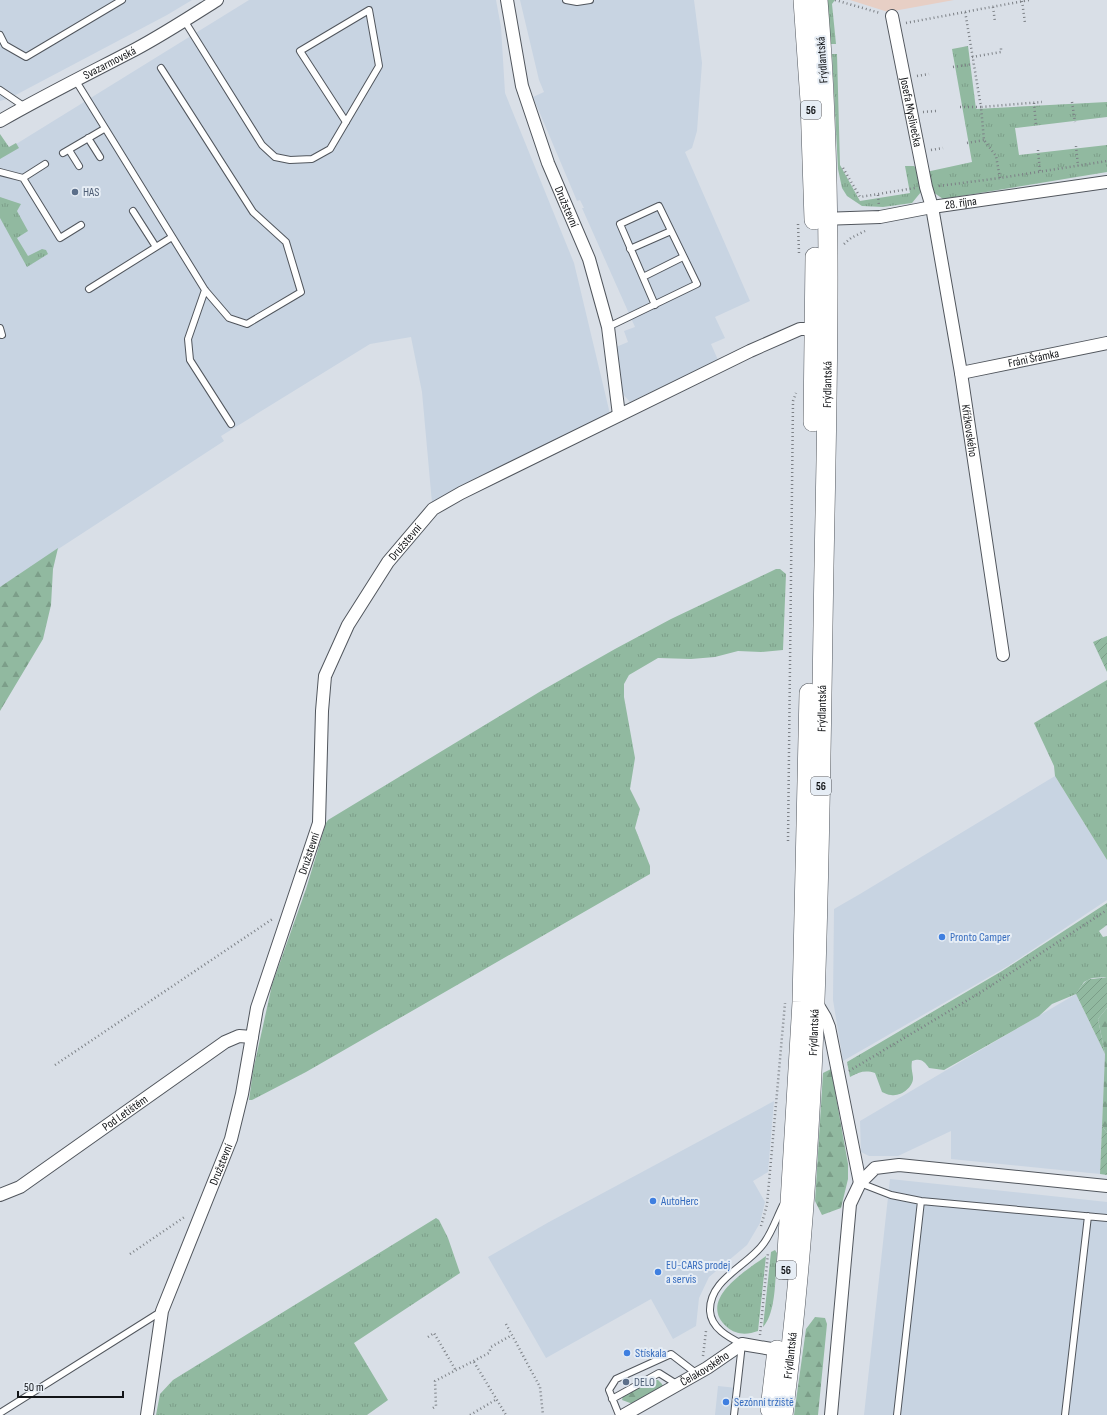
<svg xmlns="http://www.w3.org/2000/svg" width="1107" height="1415" font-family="'Sofia Sans Condensed',sans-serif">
	<defs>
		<pattern id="grass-tufts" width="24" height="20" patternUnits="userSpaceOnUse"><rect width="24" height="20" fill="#91b9a0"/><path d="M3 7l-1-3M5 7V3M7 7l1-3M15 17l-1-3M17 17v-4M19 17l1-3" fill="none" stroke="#7c9e89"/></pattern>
		<pattern id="forest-firs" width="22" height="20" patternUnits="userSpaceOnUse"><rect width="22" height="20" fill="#91b9a0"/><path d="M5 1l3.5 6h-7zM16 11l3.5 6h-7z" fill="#7c9e89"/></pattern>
		<pattern id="garden-furrows" width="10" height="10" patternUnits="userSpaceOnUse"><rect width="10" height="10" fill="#91b9a0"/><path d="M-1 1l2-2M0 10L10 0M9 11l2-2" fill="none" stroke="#7c9e89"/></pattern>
	</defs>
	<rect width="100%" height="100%" fill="#d9dfe7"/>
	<path fill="#c8d4e2" d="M 0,0 L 192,0 L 167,15 L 10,98 L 0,101 Z
		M 249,0 L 496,0 L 501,27 L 505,93 L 574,263 L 610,414 L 482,476 L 432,503 L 422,392 L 411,337 L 370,344 L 221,436 L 224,441 L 0,587 L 0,154 Z
		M 520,0 L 694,0 L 702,63 L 697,131 L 692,148 L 685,152 L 750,301 L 715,317 L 725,338 L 711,344 L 718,360 L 630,402 L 622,393 L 620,384 L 616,347 L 628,342 L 624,331 L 635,327 L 582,208 L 584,208 L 580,200 L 577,201 L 533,97 L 544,92 L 539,80 Z
		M 1055,776 L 1107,860 L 1107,900 L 1008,966 L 843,1061 L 833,1000 L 834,909 L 860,894 Z
		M 1076,994 L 1105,1054 L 1100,1174 L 951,1159 L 951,1131 L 898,1156 L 869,1156 L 861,1152 L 860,1121 Z
		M 774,1101 L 768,1172 L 753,1181 L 765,1202 L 760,1223 L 747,1245 L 709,1277 L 699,1298 L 696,1326 L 673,1339 L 651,1299 L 546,1358 L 488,1257 L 549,1222 Z
		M 890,1179 L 1107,1202 L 1107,1415 L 864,1415 Z
		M 718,1386 L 737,1388 L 734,1415 L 715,1415 Z"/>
	<path fill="#e7cfc5" d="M 850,0 L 954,0 L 888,12 Z"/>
	<path fill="url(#grass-tufts)" d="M 826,0 L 835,0 L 832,4 L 836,44 L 831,44 Z
		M 968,46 L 976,109 L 1107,102 L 1107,117 L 1015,128 L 1019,155 L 1107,145 L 1107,172 L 943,199 L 930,190 L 926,172 L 972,162 L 952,49 Z
		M 832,54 L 837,54 L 840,165 L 860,201 L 910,193 L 905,166 L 914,166 L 919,172 L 921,192 L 912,203 L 883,207 L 862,206 L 847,196 L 842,188 L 838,169 Z
		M 0,134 L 9,147 L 16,143 L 19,148 L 0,159 Z
		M 0,197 L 21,204 L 17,211 L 28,231 L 17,238 L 28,256 L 42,249 L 46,250 L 48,254 L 27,267 L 0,218 Z
		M 776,569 L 780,569 L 786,574 L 783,650 L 761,652 L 738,651 L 715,657 L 691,659 L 658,658 L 629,675 L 624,684 L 624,697 L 635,758 L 630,789 L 640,809 L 635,828 L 650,866 L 650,874 L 306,1072 L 252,1100 L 249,1100 L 253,1071 L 272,985 L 306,889 L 326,823 L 328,820 L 541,691 L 615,649 L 671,619 Z
		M 1107,680 L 1107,860 L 1055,776 L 1054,766 L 1034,723 Z
		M 1107,903 L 1107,925 L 1099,931 L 1103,937 L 1107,936 L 1107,977 L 1092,978 L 1084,982 L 1076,994 L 1052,1004 L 1039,1016 L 944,1070 L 929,1068 C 924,1061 921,1058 912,1061 C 911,1068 912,1070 913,1077 C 914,1087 901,1097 891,1095 C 888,1095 885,1093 882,1092 L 875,1073 C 865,1070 859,1072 850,1077 L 847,1062 L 1002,971 Z
		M 436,1218 L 439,1220 L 448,1238 L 460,1273 L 354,1343 L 388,1400 L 367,1415 L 156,1415 L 160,1394 L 173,1380 Z
		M 775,1250 L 777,1253 C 775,1273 777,1312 763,1327 L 771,1252 Z
		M 766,1256 L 758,1331 C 747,1335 736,1335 727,1327 C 696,1300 747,1270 766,1256 Z"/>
	<path fill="url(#forest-firs)" d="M 58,548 L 53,569 L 51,605 L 43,639 L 0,711 L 0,587 Z
		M 1107,1008 L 1107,1133 L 1102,1126 L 1105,1054 L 1098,1019 Z
		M 831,1069 L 848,1164 L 848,1179 L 841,1208 L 822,1215 L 815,1201 L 823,1073 Z
		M 815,1317 L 825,1318 L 827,1324 L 818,1415 L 794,1415 L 806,1329 Z
		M 652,1380 L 658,1380 L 662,1384 L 663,1387 L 633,1404 L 622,1400 L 623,1396 Z"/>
	<path fill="url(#garden-furrows)" d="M 1107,636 L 1107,672 L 1093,642 Z
		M 1107,977 L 1107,1008 L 1098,1019 L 1105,1054 L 1076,994 C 1089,974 1088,981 1107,977 Z
		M 1102,1126 L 1107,1133 L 1107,1175 L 1100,1174 Z"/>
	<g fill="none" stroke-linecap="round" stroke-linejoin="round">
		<defs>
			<path id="service" d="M 566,0 L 577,2 L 590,0
				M 184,20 L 262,145 L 275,157 L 290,160 L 312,159 L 330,149 L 379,66 L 369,10 L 300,51 L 346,122
				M 0,35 L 5,45 L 26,57 L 122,0
				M 76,81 L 205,290 L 229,318 L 247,324 L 301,292 L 286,242 L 253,212 L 161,68
				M 0,90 L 25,107
				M 88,138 L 100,157
				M 69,150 L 79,166
				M 63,153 L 104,129
				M 0,172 L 23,178 L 45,164
				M 23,178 L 60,238 L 81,225
				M 133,211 L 156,247
				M 630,249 L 671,231
				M 643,277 L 683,257
				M 89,289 L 172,237
				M 205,290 L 188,339 L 190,360 L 231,424
				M 608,327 L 697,284 L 659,206 L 620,224 L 655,305
				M 0,328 L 2,335
				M 860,1183 L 891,1195 L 921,1201 L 1107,1218
				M 612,1399 L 659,1373 L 678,1385
				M 0,1413 L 162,1311
				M 619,1415 L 609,1390 L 616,1379 L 671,1354 L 697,1374
				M 734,1415 L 742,1344 C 728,1337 711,1328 710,1311 C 709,1279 748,1266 764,1243 C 772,1232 777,1217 783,1205
				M 897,1415 L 921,1201
				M 1065,1415 L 1088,1216"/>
			<g id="minor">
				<path id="s1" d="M 507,0 L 522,86 L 548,163 L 589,259 L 608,327 L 619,415"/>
				<path id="s2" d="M 892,16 L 926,187 L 932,207 L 961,373 L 1003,655"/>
				<path id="s3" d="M 0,121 C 45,95 90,73 136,49 C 164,34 190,17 217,0"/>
				<path id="s4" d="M 821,219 L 880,217 L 932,207 L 1107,182"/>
				<path id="s5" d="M 961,373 L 1107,343"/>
				<path d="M 816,1002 L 825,1017 L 829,1027 L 860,1183"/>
				<path id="s6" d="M 0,1195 L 20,1187 L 225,1042 L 239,1036 L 252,1037"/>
				<path id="s7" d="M 147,1415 L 162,1311 L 231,1139 L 242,1094 L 257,1008 L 319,823 L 322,711 L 325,676 L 348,625 L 388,562 L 433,509 L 461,493 L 750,351 L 800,329 L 814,329"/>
				<path id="s8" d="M 624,1415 L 707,1368 L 742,1344 L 783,1351"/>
				<path d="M 831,1415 L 850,1204 L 860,1183 L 875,1168 L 899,1165 L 1107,1186"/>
			</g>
			<g id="primary">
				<path d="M 803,0 L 810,101 L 814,220"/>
				<path d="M 813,422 L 815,257"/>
				<path d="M 786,1270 L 802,1002 L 809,693"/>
				<path d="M 770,1409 L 777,1350"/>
				<path id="s9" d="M 783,1415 C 817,1153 819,890 823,626 C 826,417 835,208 818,0"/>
			</g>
		</defs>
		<use href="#service" stroke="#51565d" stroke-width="8"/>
		<use href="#minor" stroke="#51565d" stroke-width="14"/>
		<use href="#primary" stroke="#51565d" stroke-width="20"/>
		<path stroke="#7c8086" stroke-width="2.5" stroke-dasharray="1 3" stroke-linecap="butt" d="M 835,0 L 880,13
			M 1022,1 L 1025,23
			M 993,7 L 995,22
			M 906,23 L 1029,0
			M 972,57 L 1001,52 L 1001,46
			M 953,67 L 973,64
			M 917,76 L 929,74
			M 1072,102 L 1075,122
			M 1034,103 L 1036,126
			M 960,107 L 981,107 L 965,11
			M 923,112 L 936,111
			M 967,143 L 984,140
			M 1076,146 L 1078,166
			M 931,150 L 943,148
			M 1038,150 L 1040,172
			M 843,168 L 860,197 L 915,188
			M 1000,178 L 996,156 L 984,140 L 981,107 L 1042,102
			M 939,186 L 1000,178 L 1107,161
			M 878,195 L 879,206
			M 798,224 L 799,253
			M 844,244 L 851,238 L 865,231
			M 788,841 L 793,401 L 796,393
			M 55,1065 L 274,918
			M 849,1071 L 986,989 L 1107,910
			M 761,1226 L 767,1205 L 785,1003
			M 130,1254 L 186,1216
			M 506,1324 L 540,1387 L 543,1415
			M 760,1335 L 768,1253
			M 428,1337 L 434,1333 L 455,1369
			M 703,1356 L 706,1331
			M 474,1362 L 506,1415
			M 433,1408 L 436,1406 L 435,1381 L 489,1353 L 491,1347 L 512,1335
			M 470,1415 L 497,1399"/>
		<use href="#service" stroke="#fff" stroke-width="6"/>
		<use href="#minor" stroke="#fff" stroke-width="12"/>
		<use href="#primary" stroke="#fff" stroke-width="19"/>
	</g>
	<g fill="#5c6f8a" stroke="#e6edf5" stroke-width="1.5">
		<circle cx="75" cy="192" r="4"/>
		<circle cx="626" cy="1382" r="4"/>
	</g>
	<g fill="#3f7fe0" stroke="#e6edf5" stroke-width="1.5">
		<circle cx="942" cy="937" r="4"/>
		<circle cx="653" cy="1201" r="4"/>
		<circle cx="658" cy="1272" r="4"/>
		<circle cx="627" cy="1353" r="4"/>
		<circle cx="726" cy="1402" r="4"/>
	</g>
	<g text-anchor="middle" stroke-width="4" stroke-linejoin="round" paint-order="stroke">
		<g fill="#e6edf5" stroke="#52555a" stroke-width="1">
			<rect x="801" y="101" width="20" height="18" rx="3"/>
			<rect x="811" y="777" width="20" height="18" rx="3"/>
			<rect x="776" y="1261" width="20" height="18" rx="3"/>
		</g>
		<g font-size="11" font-weight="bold" fill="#121417">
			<text x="811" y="114">56</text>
			<text x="821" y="790">56</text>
			<text x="786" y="1274">56</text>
		</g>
		<g font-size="12" fill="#121417" stroke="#e6edf5">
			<text transform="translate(822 60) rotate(-94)" y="4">Frýdlantská</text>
			<text dy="4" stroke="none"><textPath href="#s3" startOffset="124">Svazarmovská</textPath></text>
			<text dy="4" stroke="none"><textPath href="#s2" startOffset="98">Josefa Myslivečka</textPath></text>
			<text dy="4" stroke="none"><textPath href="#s4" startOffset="141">28. října</textPath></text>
			<text dy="4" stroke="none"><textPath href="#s1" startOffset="216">Družstevní</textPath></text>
			<text dy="4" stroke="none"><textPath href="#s5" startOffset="74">Fráni Šrámka</textPath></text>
			<text dy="4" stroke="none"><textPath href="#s9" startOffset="1032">Frýdlantská</textPath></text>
			<text dy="4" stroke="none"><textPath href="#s2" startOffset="422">Křížkovského</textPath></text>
			<text dy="4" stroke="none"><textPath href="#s7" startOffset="923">Družstevní</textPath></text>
			<text dy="4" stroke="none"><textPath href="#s9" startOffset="708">Frýdlantská</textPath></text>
			<text dy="4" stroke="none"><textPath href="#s7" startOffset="587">Družstevní</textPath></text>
			<text dy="4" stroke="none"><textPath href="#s9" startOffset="384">Frýdlantská</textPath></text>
			<text dy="4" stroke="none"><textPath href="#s6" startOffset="150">Pod Letištěm</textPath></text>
			<text dy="4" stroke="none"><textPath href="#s7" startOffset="263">Družstevní</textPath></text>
			<text dy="4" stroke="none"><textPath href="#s9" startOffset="60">Frýdlantská</textPath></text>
			<text dy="4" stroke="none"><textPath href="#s8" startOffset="93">Čelakovského</textPath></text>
		</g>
		<g font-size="12" fill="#4e5e75" stroke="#e6edf5" text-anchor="start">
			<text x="83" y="196">HAS</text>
			<text x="634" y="1386">DELO</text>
		</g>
		<g font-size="12" fill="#366cbe" stroke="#e6edf5" text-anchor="start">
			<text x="950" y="941">Pronto Camper</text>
			<text x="661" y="1205">AutoHerc</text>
			<text x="666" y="1269">EU-CARS prodej<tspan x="666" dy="14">a servis</tspan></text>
			<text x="635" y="1357">Stískala</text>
			<text x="734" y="1406">Sezónní tržiště</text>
		</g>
	</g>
	<path d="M18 1391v6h105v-6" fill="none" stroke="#121417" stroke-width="2"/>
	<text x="24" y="1391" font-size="12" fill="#121417" stroke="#e6edf5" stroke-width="3" paint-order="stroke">50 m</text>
</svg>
